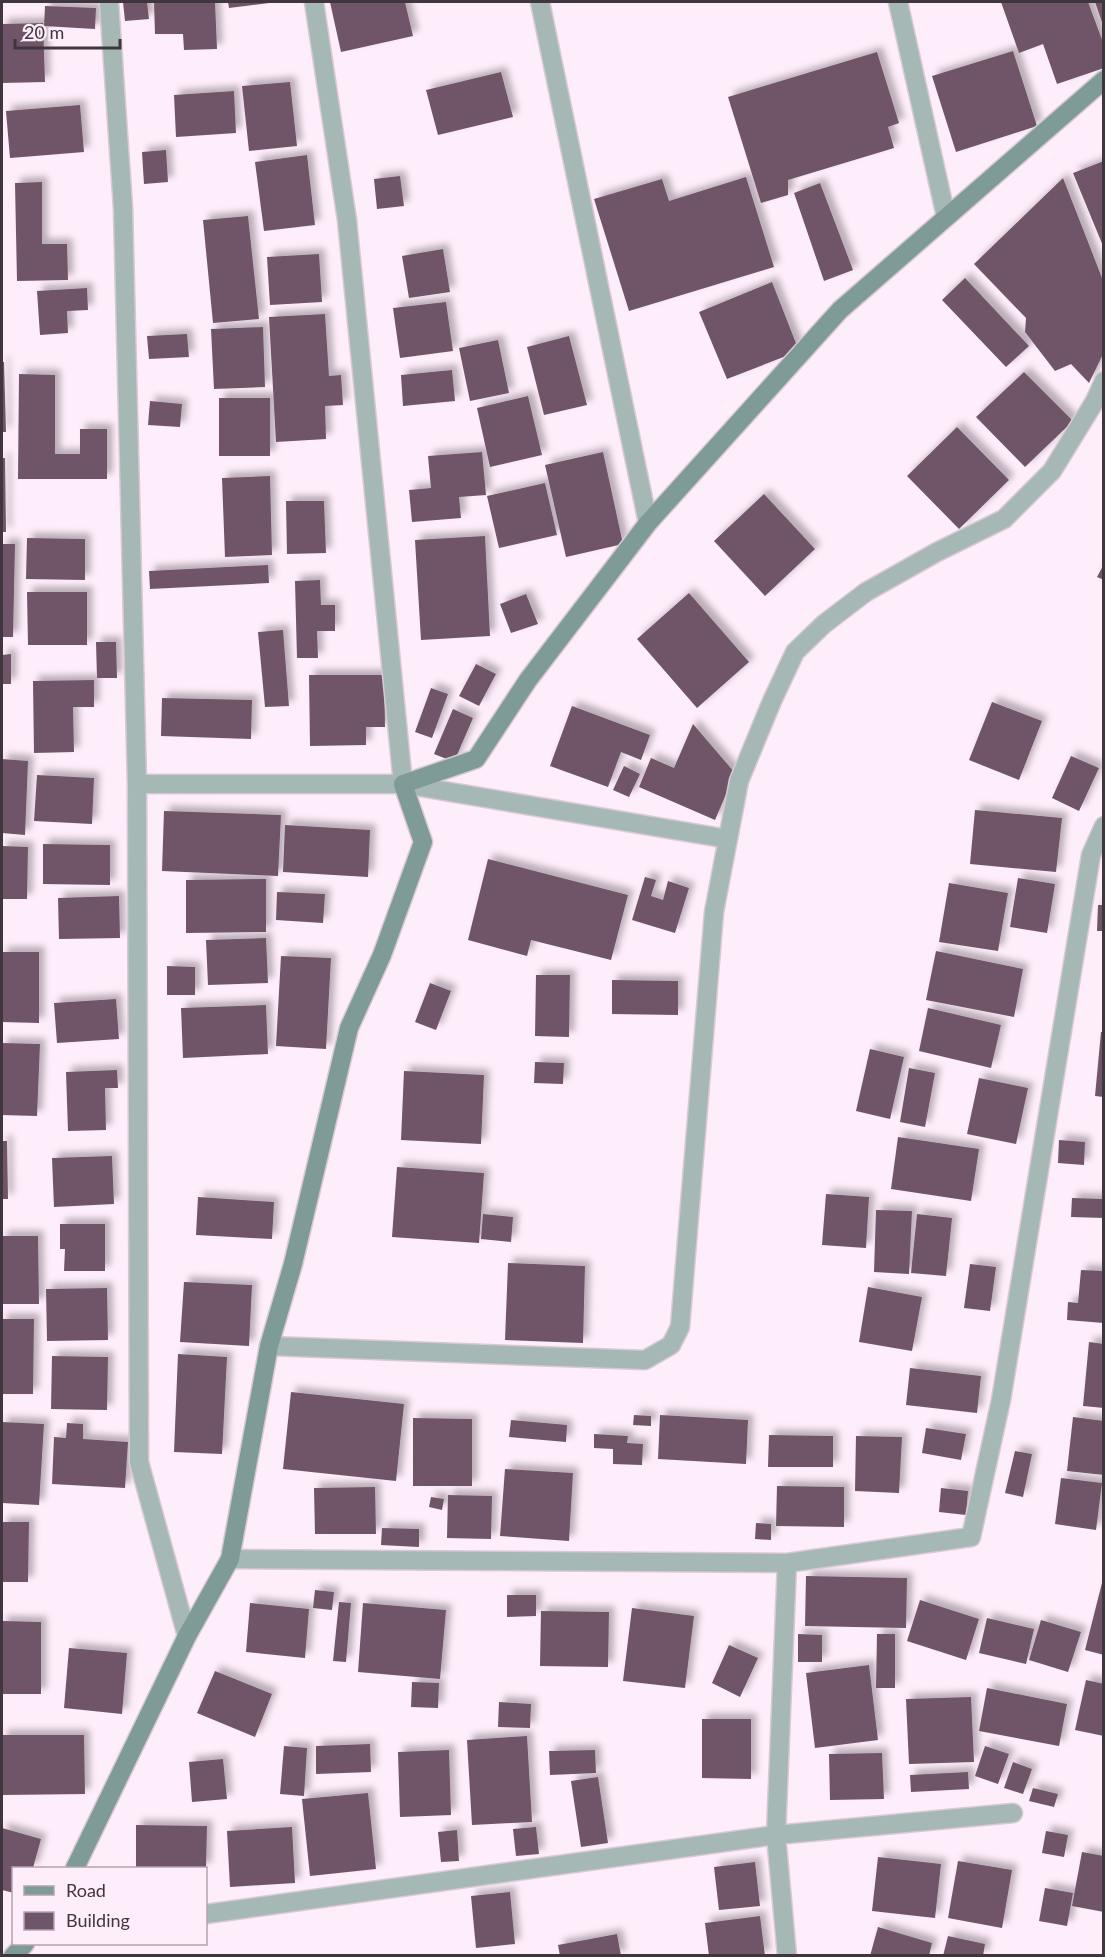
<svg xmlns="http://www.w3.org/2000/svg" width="1105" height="1957" font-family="Lato,sans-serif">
	<defs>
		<filter id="shadow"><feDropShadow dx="5.5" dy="-5.5" stdDeviation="3" flood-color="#0004"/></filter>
	</defs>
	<rect width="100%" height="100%" fill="#feedfa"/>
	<path fill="#6f5569" filter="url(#shadow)" d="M 123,2 L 147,2 L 149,19 L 125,21 Z
		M 154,2 L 215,2 L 217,49 L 184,50 L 183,34 L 155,34 Z
		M 228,2 L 269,2 L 269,3 L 229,8 Z
		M 330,2 L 405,2 L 413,36 L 341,52 Z
		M 1001,2 L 1088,2 L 1104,45 L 1104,68 L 1057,84 L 1043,44 L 1019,53 Z
		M 1095,2 L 1104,2 L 1104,25 L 1103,25 Z
		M 45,6 L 96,8 L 95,29 L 44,26 Z
		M 43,23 L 45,82 L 2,83 L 2,24 Z
		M 1013,51 L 1037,126 L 956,152 L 932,76 Z
		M 877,52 L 899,123 L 888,127 L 894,148 L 788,180 L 788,195 L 761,203 L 728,97 Z
		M 501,72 L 513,117 L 438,135 L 426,90 Z
		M 290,82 L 297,146 L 249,151 L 242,86 Z
		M 234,91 L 236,133 L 176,137 L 174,95 Z
		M 80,105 L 84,152 L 10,158 L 6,111 Z
		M 166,150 L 168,182 L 144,184 L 142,152 Z
		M 307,155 L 315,225 L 264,231 L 255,162 Z
		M 1104,161 L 1104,246 L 1103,246 L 1073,173 Z
		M 400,176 L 404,206 L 377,209 L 374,179 Z
		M 746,177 L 774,267 L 629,311 L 594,199 L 662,179 L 669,201 Z
		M 1063,178 L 1104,283 L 1104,352 L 1089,383 L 1071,364 L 1055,371 L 1025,332 L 1026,318 L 974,264 Z
		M 42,182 L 42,244 L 67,244 L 68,280 L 17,281 L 15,183 Z
		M 820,183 L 853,270 L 824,281 L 794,193 Z
		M 248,216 L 259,319 L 213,323 L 203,220 Z
		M 443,249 L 450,292 L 409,298 L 402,256 Z
		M 319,254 L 322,302 L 270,305 L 267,257 Z
		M 965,278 L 1029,346 L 1006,367 L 942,300 Z
		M 772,282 L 799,351 L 727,379 L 699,312 Z
		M 87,288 L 88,310 L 67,311 L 68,333 L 40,335 L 37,291 Z
		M 446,302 L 453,351 L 400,358 L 393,308 Z
		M 325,314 L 329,376 L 341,375 L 343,405 L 325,406 L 326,439 L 276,442 L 269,317 Z
		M 263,327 L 265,387 L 214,389 L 211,329 Z
		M 187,334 L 189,357 L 149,359 L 147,336 Z
		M 569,336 L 587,405 L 544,415 L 527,347 Z
		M 498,340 L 509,393 L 470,401 L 459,348 Z
		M 2,362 L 4,362 L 6,432 L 2,432 Z
		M 452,370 L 455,401 L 403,406 L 401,375 Z
		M 1024,372 L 1073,421 L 1025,467 L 976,417 Z
		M 19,374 L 55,375 L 55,454 L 80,454 L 80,429 L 107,429 L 107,479 L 18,479 Z
		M 528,396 L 542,455 L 490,467 L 477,408 Z
		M 219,398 L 270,398 L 270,456 L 219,456 Z
		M 150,401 L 182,404 L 180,427 L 148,425 Z
		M 957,427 L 1009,480 L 959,529 L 907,476 Z
		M 482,452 L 486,495 L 459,497 L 461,518 L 412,522 L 409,490 L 431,488 L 428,456 Z
		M 603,452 L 623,544 L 566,557 L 545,465 Z
		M 2,458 L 5,458 L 6,532 L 2,532 Z
		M 270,476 L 272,555 L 225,557 L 222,478 Z
		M 545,483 L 557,535 L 499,548 L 487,496 Z
		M 764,494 L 815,549 L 765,596 L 714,541 Z
		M 286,501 L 324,501 L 326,553 L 287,554 Z
		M 485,536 L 490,636 L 421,640 L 415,540 Z
		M 27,538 L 85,539 L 85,580 L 26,579 Z
		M 2,544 L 15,544 L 13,637 L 2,637 Z
		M 1104,564 L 1104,580 L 1097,577 Z
		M 268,565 L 269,583 L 150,589 L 149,571 Z
		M 320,580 L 321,605 L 335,605 L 335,631 L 317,631 L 318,658 L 297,658 L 295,581 Z
		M 27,592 L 87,592 L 87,645 L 28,645 Z
		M 689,593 L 749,662 L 697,708 L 637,639 Z
		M 526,594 L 538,624 L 511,633 L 500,604 Z
		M 283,630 L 289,706 L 265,707 L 258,632 Z
		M 96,642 L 116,642 L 117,678 L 97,678 Z
		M 11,654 L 11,684 L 2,684 L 2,655 Z
		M 476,664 L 496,674 L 479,706 L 459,696 Z
		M 309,675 L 384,675 L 385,727 L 366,727 L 366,745 L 310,746 Z
		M 94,680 L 94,707 L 73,707 L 74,752 L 34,753 L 33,681 Z
		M 431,688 L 448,694 L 432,738 L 415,732 Z
		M 162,698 L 252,700 L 251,739 L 161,736 Z
		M 992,702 L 1042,721 L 1019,780 L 969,760 Z
		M 572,706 L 650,735 L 641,760 L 621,752 L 608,787 L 550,766 Z
		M 453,709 L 473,718 L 454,762 L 434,754 Z
		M 693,724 L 735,773 L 715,820 L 639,787 L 651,758 L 674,768 Z
		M 1071,756 L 1099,768 L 1079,811 L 1052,798 Z
		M 2,759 L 28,761 L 25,835 L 2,833 Z
		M 624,766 L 640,774 L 629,797 L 613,790 Z
		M 37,775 L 94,778 L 92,824 L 34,821 Z
		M 975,810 L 1062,818 L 1056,872 L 970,864 Z
		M 164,811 L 281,815 L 278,876 L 162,871 Z
		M 285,825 L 370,830 L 368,877 L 283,872 Z
		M 43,844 L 110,845 L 110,885 L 43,884 Z
		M 2,846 L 28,847 L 27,899 L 2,899 Z
		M 488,859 L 628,895 L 611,960 L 531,940 L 527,956 L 468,940 Z
		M 645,877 L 656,880 L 651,896 L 663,900 L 668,881 L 689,888 L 675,933 L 632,920 Z
		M 1018,878 L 1055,884 L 1047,933 L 1010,927 Z
		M 266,879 L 266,932 L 186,933 L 186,880 Z
		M 949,883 L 1008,893 L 998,951 L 939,942 Z
		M 277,892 L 325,894 L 323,923 L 276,920 Z
		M 119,896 L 120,938 L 59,939 L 58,898 Z
		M 1098,905 L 1104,905 L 1104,931 L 1097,931 Z
		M 266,938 L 268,983 L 208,985 L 206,940 Z
		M 936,951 L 1023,969 L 1014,1017 L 926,1000 Z
		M 2,952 L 39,952 L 39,1023 L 2,1022 Z
		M 281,956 L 331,958 L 326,1049 L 276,1046 Z
		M 167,966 L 195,967 L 195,995 L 167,995 Z
		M 536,975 L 570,975 L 569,1037 L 535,1036 Z
		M 612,980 L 678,981 L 678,1015 L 612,1014 Z
		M 430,983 L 451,991 L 436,1030 L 415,1022 Z
		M 116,999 L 119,1039 L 57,1043 L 54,1003 Z
		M 266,1005 L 268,1054 L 183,1058 L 181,1008 Z
		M 928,1008 L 1001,1025 L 991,1068 L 919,1051 Z
		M 1101,1032 L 1104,1032 L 1104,1097 L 1095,1096 Z
		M 2,1043 L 40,1044 L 37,1116 L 2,1115 Z
		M 870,1049 L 904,1057 L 890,1119 L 856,1111 Z
		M 535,1062 L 564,1063 L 563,1084 L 534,1083 Z
		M 909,1068 L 935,1073 L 925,1127 L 900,1122 Z
		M 117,1070 L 118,1088 L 105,1088 L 106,1130 L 68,1131 L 66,1072 Z
		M 404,1071 L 484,1075 L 481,1144 L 401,1140 Z
		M 979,1078 L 1028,1088 L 1016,1144 L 967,1134 Z
		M 898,1137 L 979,1149 L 971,1201 L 891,1189 Z
		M 1059,1140 L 1085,1142 L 1084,1165 L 1058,1163 Z
		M 2,1141 L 7,1141 L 8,1199 L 2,1199 Z
		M 112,1156 L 114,1204 L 54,1207 L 52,1158 Z
		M 397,1167 L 484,1173 L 479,1243 L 392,1237 Z
		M 826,1194 L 869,1197 L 866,1248 L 822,1245 Z
		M 198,1197 L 274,1202 L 272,1239 L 196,1235 Z
		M 1072,1198 L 1104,1199 L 1104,1218 L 1071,1217 Z
		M 876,1210 L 912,1211 L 909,1274 L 874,1272 Z
		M 483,1214 L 513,1217 L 511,1242 L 481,1239 Z
		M 917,1214 L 952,1218 L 946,1276 L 911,1273 Z
		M 60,1224 L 105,1224 L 105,1271 L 64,1271 L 65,1249 L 60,1249 Z
		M 2,1236 L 38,1236 L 39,1304 L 2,1304 Z
		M 508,1263 L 585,1266 L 583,1343 L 505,1340 Z
		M 970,1264 L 996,1267 L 990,1311 L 964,1308 Z
		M 1081,1270 L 1104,1271 L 1104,1323 L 1067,1320 L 1068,1302 L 1078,1303 Z
		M 184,1282 L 252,1285 L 249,1346 L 180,1342 Z
		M 868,1287 L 922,1297 L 912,1351 L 859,1342 Z
		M 107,1288 L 108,1340 L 47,1341 L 46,1289 Z
		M 2,1319 L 34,1319 L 33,1394 L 2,1394 Z
		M 1089,1342 L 1104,1344 L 1104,1408 L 1083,1406 Z
		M 178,1354 L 227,1357 L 222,1454 L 174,1452 Z
		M 52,1356 L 108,1357 L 107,1410 L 51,1409 Z
		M 910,1368 L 981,1376 L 977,1413 L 906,1405 Z
		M 291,1392 L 404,1404 L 396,1481 L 283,1469 Z
		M 634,1415 L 651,1416 L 651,1426 L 633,1425 Z
		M 660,1415 L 748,1420 L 746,1464 L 658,1459 Z
		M 1073,1417 L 1104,1421 L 1104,1475 L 1067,1471 Z
		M 413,1418 L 472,1419 L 472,1486 L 413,1486 Z
		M 511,1420 L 567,1425 L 566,1442 L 509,1437 Z
		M 2,1422 L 44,1424 L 39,1505 L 2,1503 Z
		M 67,1423 L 83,1424 L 83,1439 L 128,1442 L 125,1488 L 52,1484 L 54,1437 L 66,1438 Z
		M 926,1428 L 966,1434 L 961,1460 L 922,1453 Z
		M 594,1434 L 628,1436 L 627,1443 L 643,1444 L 642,1465 L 613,1464 L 613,1449 L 594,1448 Z
		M 769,1435 L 833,1436 L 833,1467 L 768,1467 Z
		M 856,1436 L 902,1437 L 899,1493 L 855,1491 Z
		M 1015,1451 L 1032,1454 L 1023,1497 L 1005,1493 Z
		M 505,1469 L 573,1473 L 569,1541 L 500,1536 Z
		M 1061,1478 L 1102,1483 L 1096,1530 L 1055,1524 Z
		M 777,1486 L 844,1487 L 844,1527 L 776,1526 Z
		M 375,1487 L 376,1534 L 315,1534 L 314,1488 Z
		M 941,1488 L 968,1491 L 966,1515 L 939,1512 Z
		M 448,1495 L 492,1496 L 491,1539 L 447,1538 Z
		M 431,1497 L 444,1499 L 442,1510 L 429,1507 Z
		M 2,1522 L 29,1522 L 28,1582 L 2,1582 Z
		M 756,1523 L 771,1524 L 771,1540 L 755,1539 Z
		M 382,1528 L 419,1529 L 419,1547 L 381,1545 Z
		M 806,1576 L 907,1578 L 906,1628 L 805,1626 Z
		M 1102,1583 L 1104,1584 L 1104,1655 L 1085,1650 Z
		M 315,1590 L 334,1592 L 332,1610 L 313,1608 Z
		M 507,1595 L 536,1595 L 536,1616 L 507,1617 Z
		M 920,1600 L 979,1619 L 966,1660 L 907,1641 Z
		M 339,1602 L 351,1603 L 346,1662 L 333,1661 Z
		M 250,1603 L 309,1609 L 305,1658 L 246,1652 Z
		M 363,1603 L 446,1610 L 440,1679 L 358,1672 Z
		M 632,1608 L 694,1616 L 685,1688 L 623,1681 Z
		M 541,1611 L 609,1612 L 608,1667 L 540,1666 Z
		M 987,1618 L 1034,1629 L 1026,1664 L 979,1653 Z
		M 1041,1620 L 1081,1632 L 1068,1672 L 1029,1660 Z
		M 2,1621 L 41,1622 L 41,1694 L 2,1694 Z
		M 798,1634 L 822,1635 L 822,1662 L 798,1662 Z
		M 877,1634 L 895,1634 L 895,1688 L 876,1688 Z
		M 729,1645 L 758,1658 L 740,1697 L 712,1683 Z
		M 69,1648 L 127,1653 L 122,1714 L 64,1708 Z
		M 869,1665 L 878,1740 L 815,1748 L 806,1673 Z
		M 215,1671 L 272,1694 L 255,1737 L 197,1713 Z
		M 1086,1680 L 1104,1684 L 1104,1736 L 1075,1730 Z
		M 412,1682 L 439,1683 L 438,1708 L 411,1707 Z
		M 987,1688 L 1067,1704 L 1059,1746 L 979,1731 Z
		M 971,1697 L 974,1762 L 909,1764 L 906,1699 Z
		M 499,1702 L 531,1704 L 530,1728 L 498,1727 Z
		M 702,1719 L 751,1719 L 751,1779 L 702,1778 Z
		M 2,1735 L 84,1735 L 85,1794 L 2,1795 Z
		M 527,1736 L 532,1822 L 472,1825 L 467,1740 Z
		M 370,1744 L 371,1772 L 316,1774 L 316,1746 Z
		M 284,1746 L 307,1748 L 304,1796 L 280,1794 Z
		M 985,1746 L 1009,1754 L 998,1784 L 975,1776 Z
		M 449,1750 L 451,1815 L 400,1817 L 398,1752 Z
		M 595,1750 L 596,1773 L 550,1775 L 549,1751 Z
		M 882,1753 L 884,1799 L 830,1800 L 829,1754 Z
		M 223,1759 L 227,1799 L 192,1802 L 189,1762 Z
		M 1013,1762 L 1032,1769 L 1023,1794 L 1004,1788 Z
		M 968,1772 L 969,1789 L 911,1792 L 910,1775 Z
		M 598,1777 L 608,1843 L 581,1847 L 571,1781 Z
		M 1033,1788 L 1058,1794 L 1054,1807 L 1029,1801 Z
		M 368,1793 L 376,1869 L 310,1876 L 302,1799 Z
		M 136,1825 L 207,1826 L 206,1868 L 136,1868 Z
		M 292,1827 L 295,1883 L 230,1887 L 227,1831 Z
		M 536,1827 L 539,1854 L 516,1856 L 513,1829 Z
		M 2,1828 L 41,1839 L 33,1868 L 14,1868 L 14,1893 L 2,1890 Z
		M 457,1830 L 459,1861 L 441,1862 L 438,1832 Z
		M 1046,1831 L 1068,1835 L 1064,1857 L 1042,1853 Z
		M 1082,1852 L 1104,1856 L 1104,1912 L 1072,1906 Z
		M 878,1857 L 941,1864 L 935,1918 L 872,1911 Z
		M 958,1861 L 1012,1870 L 1002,1928 L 948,1918 Z
		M 755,1862 L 760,1906 L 719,1910 L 714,1867 Z
		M 1045,1888 L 1073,1893 L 1067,1926 L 1039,1921 Z
		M 510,1892 L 515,1944 L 476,1948 L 471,1896 Z
		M 760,1916 L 765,1956 L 709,1956 L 705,1923 Z
		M 878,1927 L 932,1943 L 929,1956 L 870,1956 Z
		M 617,1934 L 621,1956 L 560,1956 L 558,1945 Z
		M 948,1936 L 985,1944 L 983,1956 L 943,1956 Z"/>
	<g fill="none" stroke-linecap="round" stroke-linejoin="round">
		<defs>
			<path id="street" d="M 109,2 L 123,208 L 137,784 L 139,1462 L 187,1636
				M 314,2 L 347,220 L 403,784
				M 540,2 L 648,523
				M 898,2 L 946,217
				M 137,784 L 403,784 L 728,839
				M 269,1346 L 645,1360 L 671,1345 L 680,1327 L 714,912 L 739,781 L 772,701 L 795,652 L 824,624 L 866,592 L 937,552 L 1004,519 L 1052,471 L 1095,401 L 1104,381
				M 230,1559 L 787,1563 L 971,1537 L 1001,1400 L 1091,855 L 1104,826
				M 206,1914 L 776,1835 L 1013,1813
				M 787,1956 L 776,1835 L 787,1563"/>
			<path id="secondary" d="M 75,1868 L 187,1636 L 230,1559 L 269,1346 L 293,1264 L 349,1028 L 382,955 L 423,842 L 403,784 L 476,759 L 528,680 L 648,523 L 840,310 L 1104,80
				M 13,1956 L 25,1944"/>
		</defs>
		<use href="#street" stroke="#d8c9d4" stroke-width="21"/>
		<use href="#secondary" stroke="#d8c9d4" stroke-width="21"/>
		<use href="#street" stroke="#a5b8b5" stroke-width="18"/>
		<use href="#secondary" stroke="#7f9b97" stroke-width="18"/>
	</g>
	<rect width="1105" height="1957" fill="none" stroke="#3f373d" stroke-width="6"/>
	<rect x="12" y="1867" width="195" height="78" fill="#feedfa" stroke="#b2a4ae" stroke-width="1.5"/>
	<rect x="24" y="1886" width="30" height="9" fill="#7f9b97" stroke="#b2a4ae" stroke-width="1.5"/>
	<text x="66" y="1897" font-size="18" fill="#3f373d">Road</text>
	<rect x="24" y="1912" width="30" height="18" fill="#6f5569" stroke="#b2a4ae" stroke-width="1.5"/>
	<text x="66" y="1927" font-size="18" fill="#3f373d">Building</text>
	<path d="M15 39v9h105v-9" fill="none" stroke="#3f373d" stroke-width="3"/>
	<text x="24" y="39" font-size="18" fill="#3f373d" stroke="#feedfa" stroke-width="4.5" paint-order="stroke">20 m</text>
</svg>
